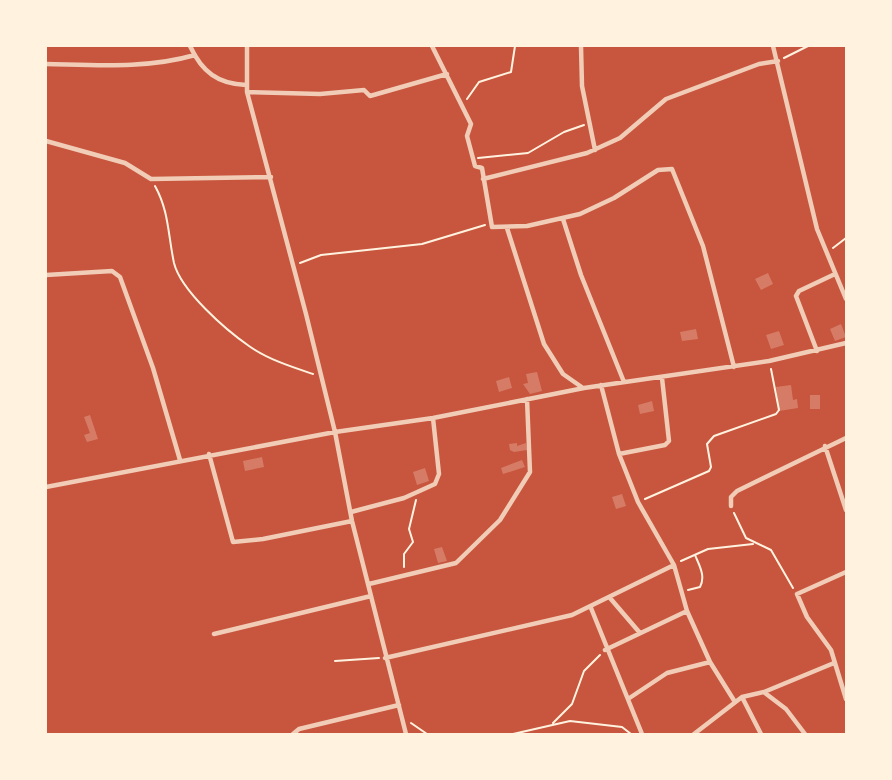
<svg xmlns="http://www.w3.org/2000/svg" width="892" height="780" font-family="'Fira Sans',sans-serif">
	<rect width="100%" height="100%" fill="#c8553d"/>
	<path fill="#d67c66" d="M 768,273 L 773,284 L 761,290 L 755,279 Z
		M 841,324 L 846,337 L 835,341 L 830,329 Z
		M 696,329 L 698,339 L 682,341 L 680,332 Z
		M 779,331 L 784,345 L 771,349 L 766,335 Z
		M 537,372 L 542,391 L 530,394 L 523,384 L 528,383 L 526,374 Z
		M 509,377 L 512,388 L 499,392 L 496,381 Z
		M 791,385 L 793,400 L 797,399 L 798,408 L 779,411 L 776,387 Z
		M 810,395 L 820,395 L 820,409 L 810,409 Z
		M 652,401 L 654,411 L 640,414 L 638,405 Z
		M 90,415 L 98,439 L 87,442 L 84,435 L 90,433 L 84,417 Z
		M 517,443 L 517,446 L 526,443 L 527,450 L 514,452 L 510,450 L 509,444 Z
		M 262,457 L 264,467 L 245,471 L 243,461 Z
		M 522,460 L 525,467 L 503,474 L 501,468 Z
		M 425,468 L 429,481 L 417,485 L 413,472 Z
		M 622,494 L 626,506 L 616,509 L 612,497 Z
		M 442,547 L 447,561 L 438,563 L 434,549 Z"/>
	<g fill="none" stroke-linecap="round" stroke-linejoin="round">
		<path stroke="#fff3e0" stroke-width="2" d="M 784,58 L 808,46
			M 467,99 L 479,82 L 511,72 L 515,46
			M 478,158 L 528,153 L 564,132 L 584,125
			M 155,186 C 169,211 168,235 174,263 C 181,291 226,330 249,346 C 267,359 292,367 313,374
			M 833,248 L 846,238
			M 300,263 L 321,255 L 422,244 L 485,225
			M 645,499 L 709,471 L 711,467 L 707,444 L 714,436 L 776,414 L 779,410 L 771,369
			M 734,513 L 746,538 L 771,550 L 793,588
			M 681,561 L 708,549 L 753,544
			M 404,567 L 404,554 L 413,542 L 409,529 L 416,500
			M 688,590 L 700,587 C 706,576 699,565 695,555
			M 335,661 L 379,658
			M 411,723 L 427,734
			M 553,723 L 572,704 L 584,671 L 600,655
			M 513,734 L 570,721 L 622,727 L 631,734"/>
		<path stroke="#f1ccb7" stroke-width="4.5" d="M 190,46 C 202,72 218,84 246,85
			M 247,46 L 247,92 L 306,314 L 335,432 L 352,521 L 406,734
			M 432,46 L 471,124 L 467,136 L 475,166 L 482,168 L 492,227 L 527,226 L 580,214 L 614,198 L 658,170 L 672,169 L 703,246 L 734,367
			M 581,46 L 582,86 L 595,150
			M 773,46 L 817,229 L 846,299
			M 46,64 C 95,65 147,69 195,55
			M 247,92 L 320,94 L 364,90 L 370,96 L 447,74
			M 46,141 L 125,163 L 151,179 L 271,177
			M 483,179 L 587,153 L 620,138 L 666,99 L 759,64 L 778,61
			M 563,219 L 581,275 L 624,382
			M 507,228 L 544,344 L 563,374 L 583,388
			M 46,275 L 112,271 L 120,277 L 153,368 L 180,460
			M 817,351 L 796,296 L 799,291 L 835,274
			M 601,385 L 619,454 L 638,502 L 674,565 L 687,611 L 710,662 L 735,702
			M 825,446 L 846,510
			M 209,454 L 233,542 L 263,539 L 352,521
			M 619,454 L 665,445 L 669,441 L 662,378
			M 46,487 L 335,432 L 433,418 L 584,388 L 769,361 L 846,343
			M 731,506 L 731,497 L 737,491 L 846,438
			M 351,512 L 404,498 L 435,484 L 439,474 L 433,418
			M 846,572 L 797,594 L 807,617 L 831,650 L 846,699
			M 369,584 L 456,563 L 500,520 L 530,472 L 527,399
			M 610,598 L 640,633
			M 591,608 L 642,734
			M 214,634 L 371,596
			M 605,650 L 687,611
			M 385,658 L 572,615 L 674,565
			M 765,693 L 786,709 L 805,734
			M 742,697 L 761,734
			M 628,699 L 667,673 L 710,662
			M 293,734 L 299,729 L 399,705
			M 694,734 L 742,697 L 764,692 L 834,663"/>
	</g>
	<rect width="892" height="780" fill="none" stroke="#fff3e0" stroke-width="94"/>
</svg>
